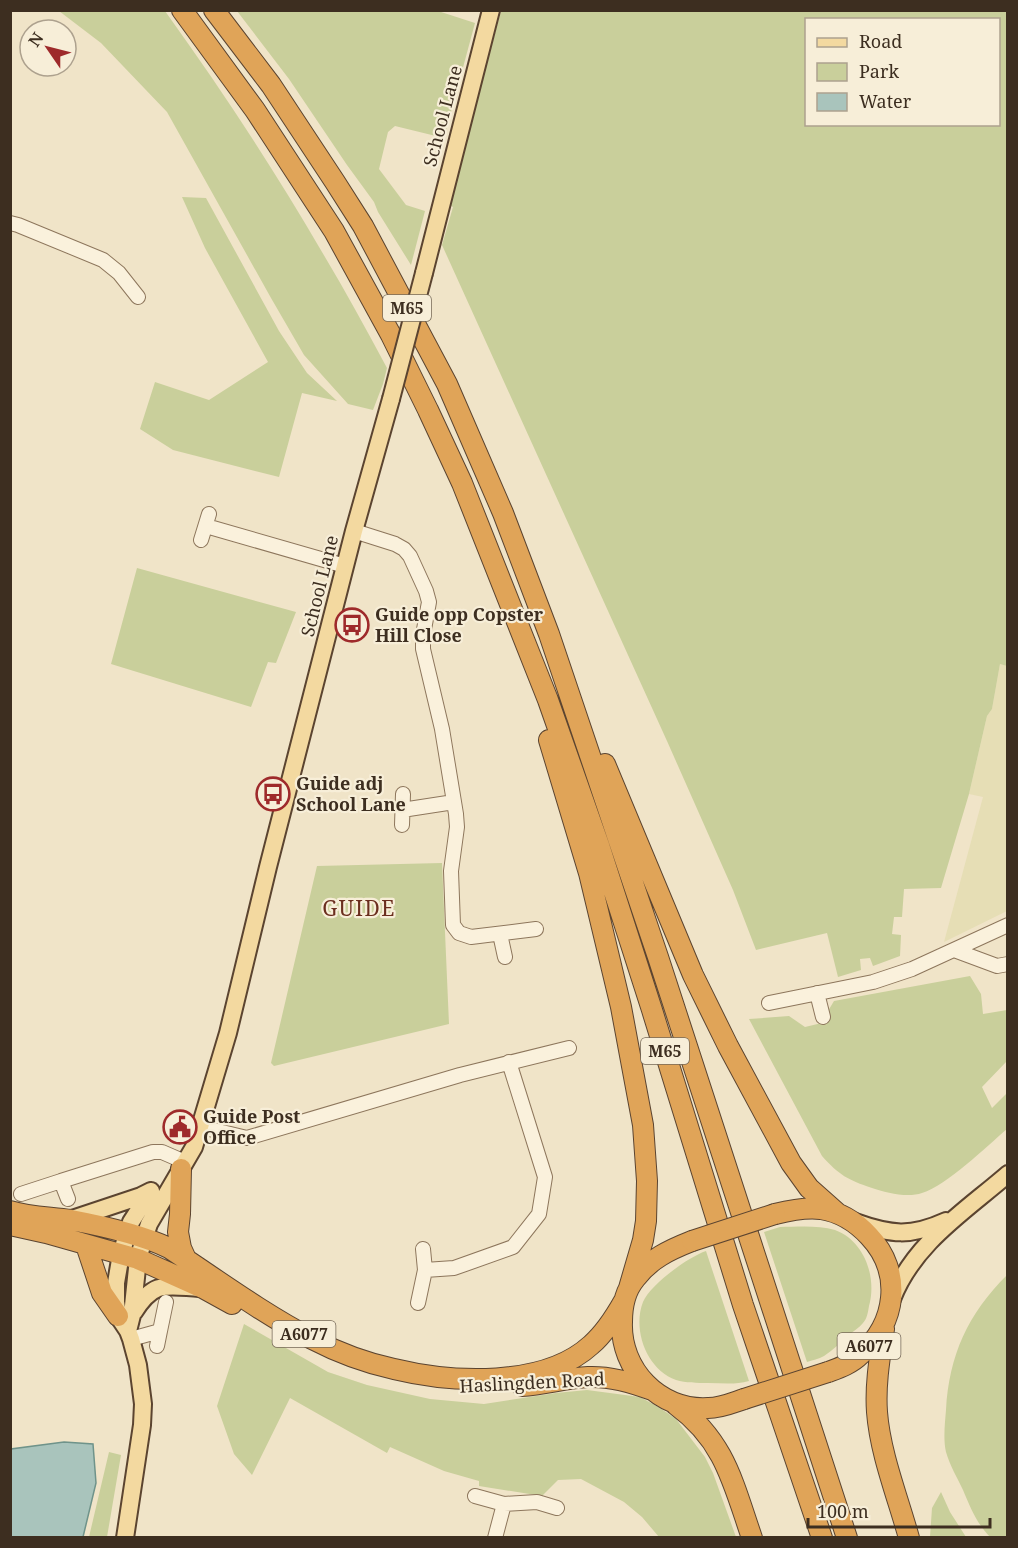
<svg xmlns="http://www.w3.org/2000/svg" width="1018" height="1548" font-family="'Noto Serif',serif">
	<rect width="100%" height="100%" fill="#f0e4c8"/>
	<path fill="#e6deb5" d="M 1000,664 L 1008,666 L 1007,911 L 944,942 L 983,797 L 969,794 L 987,716 L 992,709 Z"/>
	<path fill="#c9cf9b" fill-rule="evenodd" d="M 59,11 L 165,11 C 221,89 274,169 322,252 C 345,290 366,329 387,368 L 383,384 L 373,410 L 348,404 L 304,355 L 271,298 L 167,112 L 101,43 Z
		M 438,11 L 475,23 L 444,138 L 395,126 L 388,132 L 379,169 L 406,205 L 425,211 L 411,265 L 378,212 L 374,202 L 347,165 L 289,79 L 237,11 Z
		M 501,11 L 1007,11 L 1007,666 L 1000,664 L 992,709 L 987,716 L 969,794 L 941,888 L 904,889 L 902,917 L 894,917 L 892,934 L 901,935 L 900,956 L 873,966 L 870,958 L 860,959 L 861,970 L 838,977 L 827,933 L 756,950 L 733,890 L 667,741 L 442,245 L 453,207 L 449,205 ZM 806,20 L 998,20 L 998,124 L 806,124 Z
		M 182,197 L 206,198 L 279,331 L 307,373 L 337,401 L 302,393 L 279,477 L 173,450 L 140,429 L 155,382 L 209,400 L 268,362 L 205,248 Z
		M 137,568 L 296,612 L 276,663 L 268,662 L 251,707 L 111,664 Z
		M 442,863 L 449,1024 L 274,1066 L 271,1063 L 317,866 Z
		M 970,976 L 981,994 L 983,1014 L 1007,1010 L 1007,1061 L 982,1087 L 992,1108 L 1007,1093 L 1007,1129 C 986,1147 947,1185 922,1193 C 908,1198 886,1193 872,1188 C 848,1180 839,1175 822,1156 L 749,1019 L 789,1016 L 805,1027 L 830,1021 L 828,1011 L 834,1001 Z
		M 780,1227 C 797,1227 818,1225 835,1230 C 865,1241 877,1278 869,1306 C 868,1312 867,1319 863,1323 C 859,1328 853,1331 849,1335 C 841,1342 833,1350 824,1356 C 819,1359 812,1360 807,1362 L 764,1232 Z
		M 706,1251 L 749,1381 C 735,1385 722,1383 708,1383 C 697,1383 686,1383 676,1380 C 647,1370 632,1330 643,1302 C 650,1285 688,1257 706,1251 Z
		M 1007,1275 L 1007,1537 L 990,1537 C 976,1522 971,1509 963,1490 C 957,1477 950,1466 946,1452 C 943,1439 945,1423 946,1410 C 949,1355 968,1314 1007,1275 Z
		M 244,1324 L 328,1372 L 367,1385 L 430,1399 L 484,1404 L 556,1393 L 587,1390 L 640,1397 L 660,1408 L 676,1419 L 705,1457 L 713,1473 L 736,1537 L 659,1537 L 642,1517 L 624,1502 L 581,1479 L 558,1480 L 542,1496 L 479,1486 L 479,1481 L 444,1471 L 390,1447 L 387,1453 L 290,1398 L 252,1475 L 234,1454 L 217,1406 Z
		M 109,1452 L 121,1455 L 107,1537 L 89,1537 Z
		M 941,1492 L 950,1512 L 966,1537 L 930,1537 L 932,1508 Z"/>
	<path fill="#a9c4bc" stroke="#6f938a" stroke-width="1.5" d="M 64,1442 L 93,1444 L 96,1483 L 83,1537 L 11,1537 L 11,1449 Z"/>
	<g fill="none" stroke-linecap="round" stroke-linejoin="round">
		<defs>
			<path id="minor" d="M 10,223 L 18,225 L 103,260 L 119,273 L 138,297
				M 206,526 L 345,566
				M 354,531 L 395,544 L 404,549 L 410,556 L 426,591 L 429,602 L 423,635 L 423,649 L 442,729 L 456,814 L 457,827 L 451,871 L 453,925 L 459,933 L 471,937 L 536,929
				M 201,540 L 209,514
				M 402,810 L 454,802
				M 402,825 L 403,794
				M 500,934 L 505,957
				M 954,950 L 997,966 L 1008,964
				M 817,993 L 823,1017
				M 769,1003 L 873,982 L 912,969 L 1008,925
				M 201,1127 L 247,1138 L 460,1075 L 569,1048
				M 61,1181 L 153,1152 L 162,1152 L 185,1162
				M 21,1194 L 61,1181 L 68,1199
				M 425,1270 L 454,1268 L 513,1247 L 539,1214 L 545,1177 L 509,1062
				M 418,1303 L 425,1270 L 423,1249
				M 131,1339 L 160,1331 L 166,1302
				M 157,1346 L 160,1331
				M 475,1496 L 504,1504 L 537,1502 L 557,1508
				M 495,1538 L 504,1504"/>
			<path id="major" d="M 424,273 L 491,10
				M 69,1220 L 141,1196 L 151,1191
				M 855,1222 C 891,1235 911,1237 946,1221
				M 892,1299 C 914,1243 964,1212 1008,1174
				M 134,1312 C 154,1280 166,1286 199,1288
				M 128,1331 L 132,1315 L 138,1259 L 144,1239 L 149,1224 L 194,1147 L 228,1033 L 268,867 L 354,531 L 391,399
				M 125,1538 L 142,1425 L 143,1404 L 138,1365 L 131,1339 L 128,1331 L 118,1316 L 116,1302 L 116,1283 L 121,1254 L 131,1222 L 151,1191"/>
			<path id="highway" d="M 182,10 L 255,110 L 334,231 L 391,335 L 428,410 L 462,483 L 548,700 L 599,845 L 652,1010 L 743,1305 L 822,1538
				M 214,10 L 271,85 L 335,182 L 363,226 L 447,384 L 503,513 L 549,634 L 658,957 L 847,1538
				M 549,740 L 589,873 L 621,1007 L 643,1125 L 647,1181 L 646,1221 L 643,1240 L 629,1288
				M 605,764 L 693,975 L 728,1046 L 791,1163 L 809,1188 L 836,1212
				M 181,1169 L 180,1214 L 178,1232 L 181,1248 L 186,1259
				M 10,1211 C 30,1217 51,1217 71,1220 C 103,1226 140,1234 169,1248 C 216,1279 262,1313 312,1339 C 337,1352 366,1363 394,1369 C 452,1383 544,1388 591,1345 C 605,1333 615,1317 624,1301
				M 775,1214 C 791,1210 806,1207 821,1209 C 840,1212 856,1222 869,1236 C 903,1272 897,1323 860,1355 C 851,1364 839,1368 828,1372
				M 10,1225 L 46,1233 L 138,1259 L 203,1288 L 232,1304
				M 692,1241 C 669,1250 650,1259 635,1279 C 625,1291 622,1306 622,1322 C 620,1369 659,1411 708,1408 C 721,1408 732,1403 744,1399
				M 86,1245 L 102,1293 L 118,1316
				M 884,1329 C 880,1356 875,1384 877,1412 C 880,1453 898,1498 909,1538
				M 522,1386 C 544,1385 566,1378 588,1377 C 610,1376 631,1382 652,1390
				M 676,1405 C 725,1441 733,1483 752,1538"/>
		</defs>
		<use href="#minor" stroke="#8d765c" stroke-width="16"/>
		<use href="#major" stroke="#5b4430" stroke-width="20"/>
		<use href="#highway" stroke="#5b4430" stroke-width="22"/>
		<use href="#minor" stroke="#faf1dc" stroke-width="14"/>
		<use href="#major" stroke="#f3d9a0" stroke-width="16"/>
		<use href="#highway" stroke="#e0a458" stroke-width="20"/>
		<defs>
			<path id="major-bridge" d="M 391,399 L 424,273"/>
			<path id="highway-bridge" d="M 692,1241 L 775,1214
				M 744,1399 L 828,1372"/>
		</defs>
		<use href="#major-bridge" stroke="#5b4430" stroke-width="20" stroke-linecap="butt"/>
		<use href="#highway-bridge" stroke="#5b4430" stroke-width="22" stroke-linecap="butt"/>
		<use href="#major-bridge" stroke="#f3d9a0" stroke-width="16"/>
		<use href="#highway-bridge" stroke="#e0a458" stroke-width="20"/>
	</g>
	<defs>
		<symbol id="bus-ring" viewBox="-11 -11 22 22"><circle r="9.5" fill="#f7eed8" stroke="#9e2a2b" stroke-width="1.5"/><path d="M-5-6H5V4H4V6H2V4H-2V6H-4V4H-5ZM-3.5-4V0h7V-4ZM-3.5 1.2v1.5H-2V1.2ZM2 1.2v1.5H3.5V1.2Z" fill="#9e2a2b"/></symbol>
		<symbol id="civic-ring" viewBox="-11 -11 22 22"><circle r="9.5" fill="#f7eed8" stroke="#9e2a2b" stroke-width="1.5"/><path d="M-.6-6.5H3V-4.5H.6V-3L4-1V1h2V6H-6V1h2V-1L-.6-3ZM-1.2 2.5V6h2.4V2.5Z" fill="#9e2a2b"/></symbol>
	</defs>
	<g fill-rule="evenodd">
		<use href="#bus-ring" x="333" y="606" width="38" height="38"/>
		<use href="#bus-ring" x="254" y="775" width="38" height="38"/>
		<use href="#civic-ring" x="161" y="1108" width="38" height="38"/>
	</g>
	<g text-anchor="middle" stroke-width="4.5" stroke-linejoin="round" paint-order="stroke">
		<g fill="#f7eed8" stroke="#756857" stroke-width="1.5">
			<rect x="383" y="295" width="48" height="26" rx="4.5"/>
			<rect x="641" y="1038" width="48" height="26" rx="4.5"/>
			<rect x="272.5" y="1321" width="63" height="26" rx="4.5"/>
			<rect x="837.5" y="1333" width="63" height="26" rx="4.5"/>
		</g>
		<g font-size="16" font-weight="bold" fill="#3d2e20">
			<text x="407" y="314">M65</text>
			<text x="665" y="1057">M65</text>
			<text x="304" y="1340">A6077</text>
			<text x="869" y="1352">A6077</text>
		</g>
		<g font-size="18" fill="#3d2e20" stroke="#f7eed8">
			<text transform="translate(443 116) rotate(-75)" y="6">School Lane</text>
			<text transform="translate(320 586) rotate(-76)" y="6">School Lane</text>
			<text transform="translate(532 1383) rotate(-3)" y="6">Haslingden Road</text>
		</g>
		<g font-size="18" font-weight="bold" fill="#3d2e20" stroke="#f7eed8" text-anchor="start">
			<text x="375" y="621">Guide opp Copster<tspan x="375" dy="21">Hill Close</tspan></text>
			<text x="296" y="790">Guide adj<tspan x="296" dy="21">School Lane</tspan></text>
			<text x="203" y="1123">Guide Post<tspan x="203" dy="21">Office</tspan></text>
		</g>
		<g font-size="21" letter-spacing="1.5" fill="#6b2e1e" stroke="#f7eed8">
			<text x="359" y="916">GUIDE</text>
		</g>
	</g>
	<rect width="1018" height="1548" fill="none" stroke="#3d2e20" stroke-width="24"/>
	<rect x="805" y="18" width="195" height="108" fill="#f7eed8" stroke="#ada18e" stroke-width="1.5"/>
	<rect x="817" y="38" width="30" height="9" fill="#f3d9a0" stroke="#ada18e" stroke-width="1.5"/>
	<text x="859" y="48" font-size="18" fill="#3d2e20">Road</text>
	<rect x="817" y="63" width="30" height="18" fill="#c9cf9b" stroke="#ada18e" stroke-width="1.5"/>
	<text x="859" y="78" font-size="18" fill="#3d2e20">Park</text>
	<rect x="817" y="93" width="30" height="18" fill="#a9c4bc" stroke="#ada18e" stroke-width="1.5"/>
	<text x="859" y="108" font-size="18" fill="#3d2e20">Water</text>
	<g transform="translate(48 48) rotate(305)"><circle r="28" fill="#f7eed8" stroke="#ada18e" stroke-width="1.5"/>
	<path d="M0-4.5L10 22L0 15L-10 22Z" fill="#9e2a2b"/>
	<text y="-9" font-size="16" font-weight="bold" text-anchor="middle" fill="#3d2e20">N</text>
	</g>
	<path d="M808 1518v9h182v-9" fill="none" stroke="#3d2e20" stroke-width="3"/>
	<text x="817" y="1518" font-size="18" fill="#3d2e20" stroke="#f7eed8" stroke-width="4.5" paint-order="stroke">100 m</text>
</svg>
